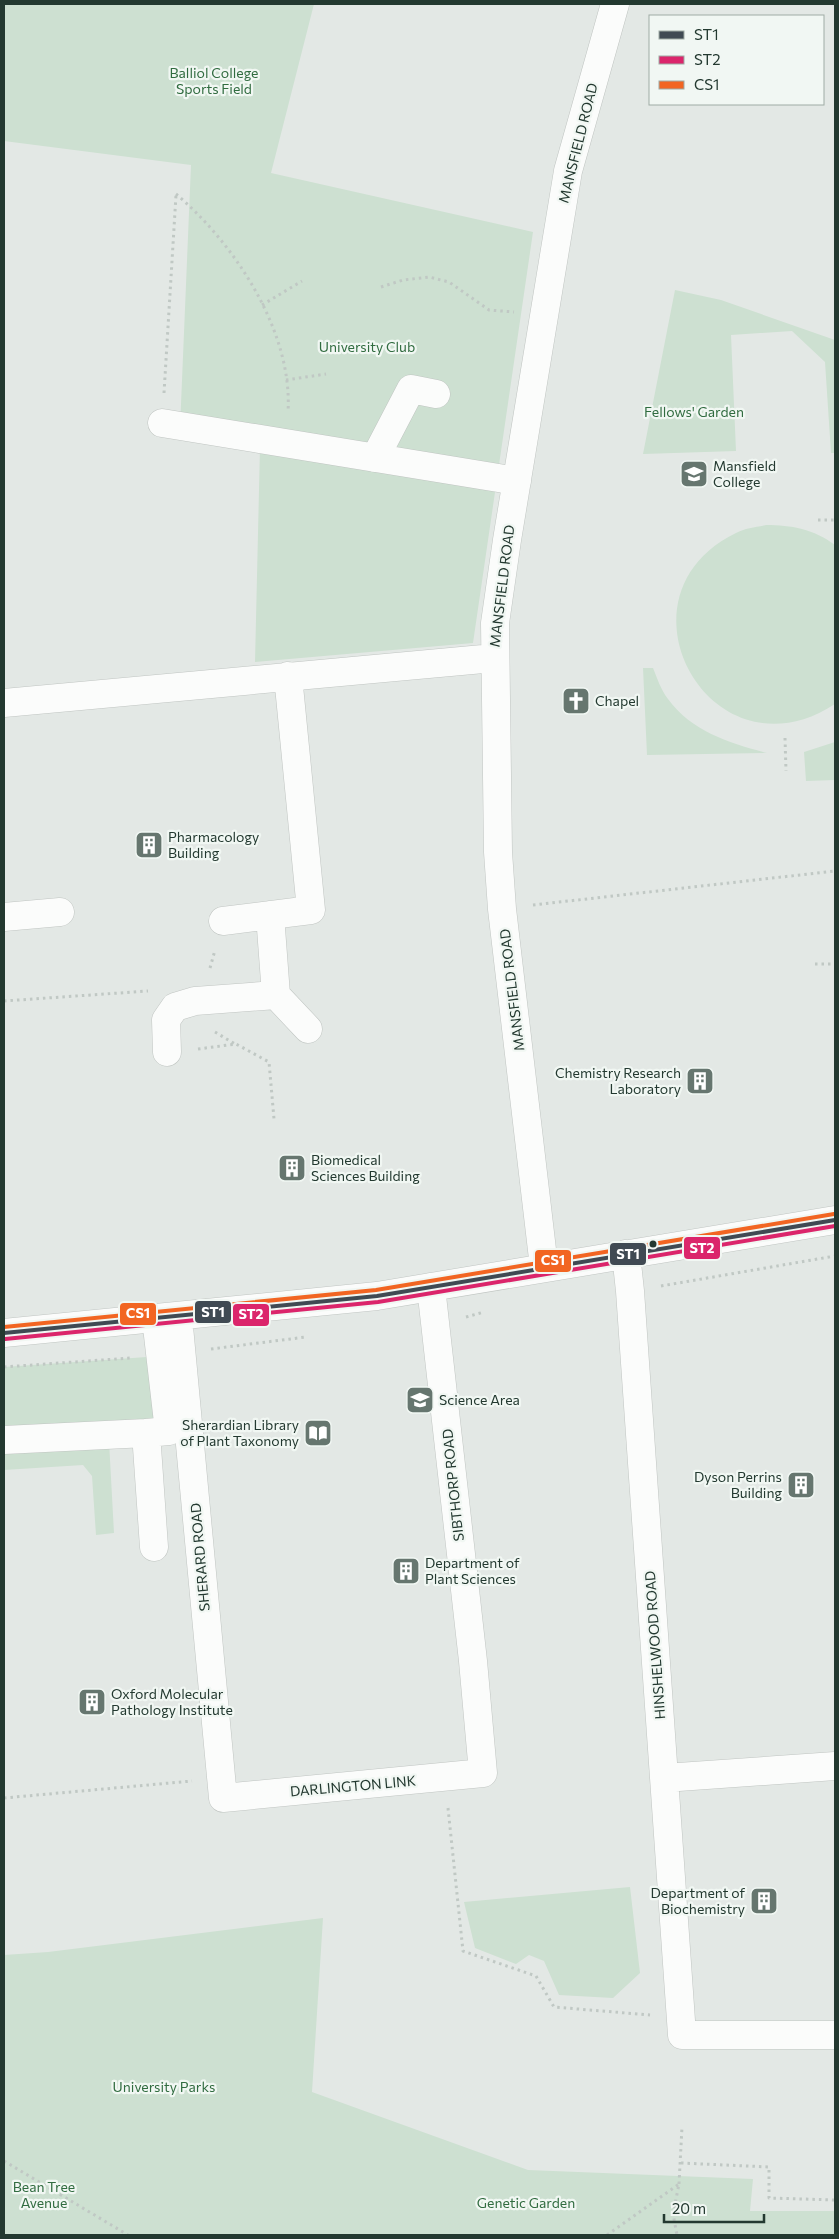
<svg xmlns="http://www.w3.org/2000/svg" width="839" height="2239" font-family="Commissioner,sans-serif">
	<rect width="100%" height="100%" fill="#e3e8e5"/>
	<path fill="#cde0d1" d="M 4,4 L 314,4 L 271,173 L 533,232 L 473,643 L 255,662 L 260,447 L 180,428 L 191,165 L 4,141 Z
		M 675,290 L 721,300 L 835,340 L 835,453 L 831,453 L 825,362 L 792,331 L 731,335 L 736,451 L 643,454 Z
		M 766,525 C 791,525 814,529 835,545 L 835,704 C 711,785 606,596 736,533 C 745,528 756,527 766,525 Z
		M 643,668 L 653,668 C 657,678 661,690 668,699 C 692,732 730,743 767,753 L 647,755 Z
		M 835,742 L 835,780 L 806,781 L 804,752 Z
		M 161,1356 L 169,1431 L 4,1440 L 4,1367 Z
		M 109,1441 L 114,1533 L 96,1535 L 92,1476 L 83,1465 L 4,1470 L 4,1450 Z
		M 630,1887 L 640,1973 L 613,1998 L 559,1995 L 544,1961 L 529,1955 L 516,1964 L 475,1948 L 464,1902 Z
		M 323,1918 L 312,2092 L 528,2170 L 753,2179 L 750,2211 L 835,2211 L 835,2235 L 4,2235 L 4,1955 L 48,1952 Z"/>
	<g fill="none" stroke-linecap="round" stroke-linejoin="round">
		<defs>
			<path id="minor" d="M 162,423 L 517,481
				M 375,458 L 411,389 L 436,394
				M 4,703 L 494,658
				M 4,917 L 60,912
				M 223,921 L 311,910 L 288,676
				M 276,995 L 308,1029
				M 167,1052 L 166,1020 L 175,1007 L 195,1001 L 276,995 L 270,915
				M 626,1254 L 630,1291 L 682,2035 L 835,2035
				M 544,1267 L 502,909 L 498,852 L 495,623 L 507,540 L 568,171 L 615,4
				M 178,1316 L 223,1798 L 483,1773 L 473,1661 L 431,1287
				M 4,1333 L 377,1296 L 835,1220
				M 4,1440 L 146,1433
				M 154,1547 L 146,1433 L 169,1431 L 156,1318
				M 664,1778 L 835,1766"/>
		</defs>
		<use href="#minor" stroke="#c0c5c2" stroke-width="29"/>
		<path stroke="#c0c8c4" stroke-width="3" stroke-dasharray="2.5 4" stroke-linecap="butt" d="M 176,194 C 235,244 293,332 288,412
			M 381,287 L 403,280 L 429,277 L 449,282 L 489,310 L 514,312
			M 262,305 L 302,281
			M 286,380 L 326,374
			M 164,393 L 176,195
			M 818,520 L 835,520
			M 785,738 L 786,771
			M 533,905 L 835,871
			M 815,964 L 835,964
			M 210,968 L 215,950
			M 4,1001 L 148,991
			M 215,1032 L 235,1044
			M 198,1049 L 236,1044 L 269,1062 L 274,1119
			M 661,1286 L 835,1256
			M 466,1317 L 484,1312
			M 211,1349 L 306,1337
			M 4,1367 L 130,1358
			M 4,1798 L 192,1781
			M 448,1808 L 463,1951 L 536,1976 L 554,2007 L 650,2015
			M 4,2161 L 128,2235
			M 681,2163 L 769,2167 L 769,2198 L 835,2200
			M 679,2184 L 682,2127
			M 607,2235 L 679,2184 L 673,2214 L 677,2235"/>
		<use href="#minor" stroke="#fbfcfb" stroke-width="28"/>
		<defs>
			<path id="bus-1" d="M 4,1333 L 377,1296 L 835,1220"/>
			<path id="bus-2" d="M 5,1339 L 378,1302 L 835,1226"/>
			<path id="bus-3" d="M 4,1327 L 376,1290 L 834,1214"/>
		</defs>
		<use href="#bus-1" stroke="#f1f7f3" stroke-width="8"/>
		<use href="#bus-2" stroke="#f1f7f3" stroke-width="8"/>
		<use href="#bus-3" stroke="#f1f7f3" stroke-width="8"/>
		<use href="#bus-1" stroke="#404a53" stroke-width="4"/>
		<use href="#bus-2" stroke="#db256b" stroke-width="4"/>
		<use href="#bus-3" stroke="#f26522" stroke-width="4"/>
	</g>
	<defs>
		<symbol id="university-square" viewBox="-11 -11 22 22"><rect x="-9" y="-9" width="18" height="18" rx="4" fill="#66766f" stroke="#f1f7f3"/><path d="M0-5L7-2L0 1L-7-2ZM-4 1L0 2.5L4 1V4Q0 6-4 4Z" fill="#fff"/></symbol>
		<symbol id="church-square" viewBox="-11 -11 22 22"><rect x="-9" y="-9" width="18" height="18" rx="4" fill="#66766f" stroke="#f1f7f3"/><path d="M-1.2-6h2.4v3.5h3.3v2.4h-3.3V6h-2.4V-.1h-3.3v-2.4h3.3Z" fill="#fff"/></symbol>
		<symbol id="building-square" viewBox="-11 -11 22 22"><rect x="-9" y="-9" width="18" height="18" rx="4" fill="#66766f" stroke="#f1f7f3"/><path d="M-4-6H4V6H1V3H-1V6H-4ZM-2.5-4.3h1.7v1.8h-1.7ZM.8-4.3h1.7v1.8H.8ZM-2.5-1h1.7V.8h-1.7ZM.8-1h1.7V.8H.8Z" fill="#fff"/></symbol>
		<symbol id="library-square" viewBox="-11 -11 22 22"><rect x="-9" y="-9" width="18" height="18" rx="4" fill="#66766f" stroke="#f1f7f3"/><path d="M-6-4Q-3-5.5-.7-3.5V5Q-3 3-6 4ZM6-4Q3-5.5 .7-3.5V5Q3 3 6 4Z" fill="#fff"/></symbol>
	</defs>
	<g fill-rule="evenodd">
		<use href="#university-square" x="678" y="458" width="32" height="32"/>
		<use href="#church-square" x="560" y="685" width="32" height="32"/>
		<use href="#building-square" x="133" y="829" width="32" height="32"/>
		<use href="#building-square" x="684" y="1065" width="32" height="32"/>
		<use href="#building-square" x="276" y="1152" width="32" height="32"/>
		<use href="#university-square" x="404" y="1384" width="32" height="32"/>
		<use href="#library-square" x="302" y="1417" width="32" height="32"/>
		<use href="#building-square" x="785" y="1469" width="32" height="32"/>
		<use href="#building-square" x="390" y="1555" width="32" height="32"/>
		<use href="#building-square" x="76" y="1686" width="32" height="32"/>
		<use href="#building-square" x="748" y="1885" width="32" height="32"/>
	</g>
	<circle fill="#233930" stroke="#f1f7f3" stroke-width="2" cx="653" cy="1244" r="4.5"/>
	<g text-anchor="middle" stroke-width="4.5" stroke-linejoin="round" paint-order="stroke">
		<g font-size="14" fill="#316c40" stroke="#f1f7f3">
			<text x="214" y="78">Balliol College<tspan x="214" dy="16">Sports Field</tspan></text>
			<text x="367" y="352">University Club</text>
			<text x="694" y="417">Fellows' Garden</text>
			<text x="164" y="2092">University Parks</text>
			<text x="44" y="2192">Bean Tree<tspan x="44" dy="16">Avenue</tspan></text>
			<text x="526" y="2208">Genetic Garden</text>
		</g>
		<g font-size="14" fill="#233930" stroke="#f1f7f3">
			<text transform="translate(578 143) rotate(-76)" y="5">MANSFIELD ROAD</text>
			<text transform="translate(502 586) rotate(-83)" y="5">MANSFIELD ROAD</text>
			<text transform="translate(512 990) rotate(-97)" y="5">MANSFIELD ROAD</text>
			<text transform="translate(453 1485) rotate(-96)" y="5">SIBTHORP ROAD</text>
			<text transform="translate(200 1557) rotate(-95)" y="5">SHERARD ROAD</text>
			<text transform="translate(655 1645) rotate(-94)" y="5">HINSHELWOOD ROAD</text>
			<text transform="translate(353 1786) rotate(-5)" y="5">DARLINGTON LINK</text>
		</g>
		<g font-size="14" fill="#233930" stroke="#f1f7f3" text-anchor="start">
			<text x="713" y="471">Mansfield<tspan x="713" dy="16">College</tspan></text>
			<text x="595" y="706">Chapel</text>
			<text x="168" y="842">Pharmacology<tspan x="168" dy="16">Building</tspan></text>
			<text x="681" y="1078" text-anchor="end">Chemistry Research<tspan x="681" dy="16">Laboratory</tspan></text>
			<text x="311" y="1165">Biomedical<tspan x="311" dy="16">Sciences Building</tspan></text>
			<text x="439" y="1405">Science Area</text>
			<text x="299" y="1430" text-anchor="end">Sherardian Library<tspan x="299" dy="16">of Plant Taxonomy</tspan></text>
			<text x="782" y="1482" text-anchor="end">Dyson Perrins<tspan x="782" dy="16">Building</tspan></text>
			<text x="425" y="1568">Department of<tspan x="425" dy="16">Plant Sciences</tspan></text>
			<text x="111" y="1699">Oxford Molecular<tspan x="111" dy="16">Pathology Institute</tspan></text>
			<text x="745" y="1898" text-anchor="end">Department of<tspan x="745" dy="16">Biochemistry</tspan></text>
		</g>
	</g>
	<g stroke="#f1f7f3" stroke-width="2">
		<rect x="683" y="1236" width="38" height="24" rx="5" fill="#db256b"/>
		<rect x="609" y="1242" width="38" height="24" rx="5" fill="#404a53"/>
		<rect x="534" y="1249" width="38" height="24" rx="5" fill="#f26522"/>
		<rect x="194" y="1300" width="38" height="24" rx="5" fill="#404a53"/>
		<rect x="119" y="1302" width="38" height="24" rx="5" fill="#f26522"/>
		<rect x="232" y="1303" width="38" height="24" rx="5" fill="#db256b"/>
	</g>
	<g font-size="14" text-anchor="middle" font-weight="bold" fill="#fff">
		<text x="702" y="1253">ST2</text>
		<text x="628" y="1259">ST1</text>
		<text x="553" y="1265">CS1</text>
		<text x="213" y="1317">ST1</text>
		<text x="138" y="1318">CS1</text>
		<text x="251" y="1319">ST2</text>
	</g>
	<rect width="839" height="2239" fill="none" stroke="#233930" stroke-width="10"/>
	<rect x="649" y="15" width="175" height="90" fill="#f1f7f3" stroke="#9faba5"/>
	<rect x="659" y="31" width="25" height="8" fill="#404a53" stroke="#9faba5"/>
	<text x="694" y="40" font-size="15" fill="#233930">ST1</text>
	<rect x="659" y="56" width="25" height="8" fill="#db256b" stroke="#9faba5"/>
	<text x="694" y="65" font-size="15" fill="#233930">ST2</text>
	<rect x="659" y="81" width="25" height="8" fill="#f26522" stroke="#9faba5"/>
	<text x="694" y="90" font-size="15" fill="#233930">CS1</text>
	<path d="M664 2214v8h100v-8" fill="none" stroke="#233930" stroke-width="2.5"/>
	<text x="672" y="2214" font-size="15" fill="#233930" stroke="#f1f7f3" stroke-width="4" paint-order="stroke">20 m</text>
</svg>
